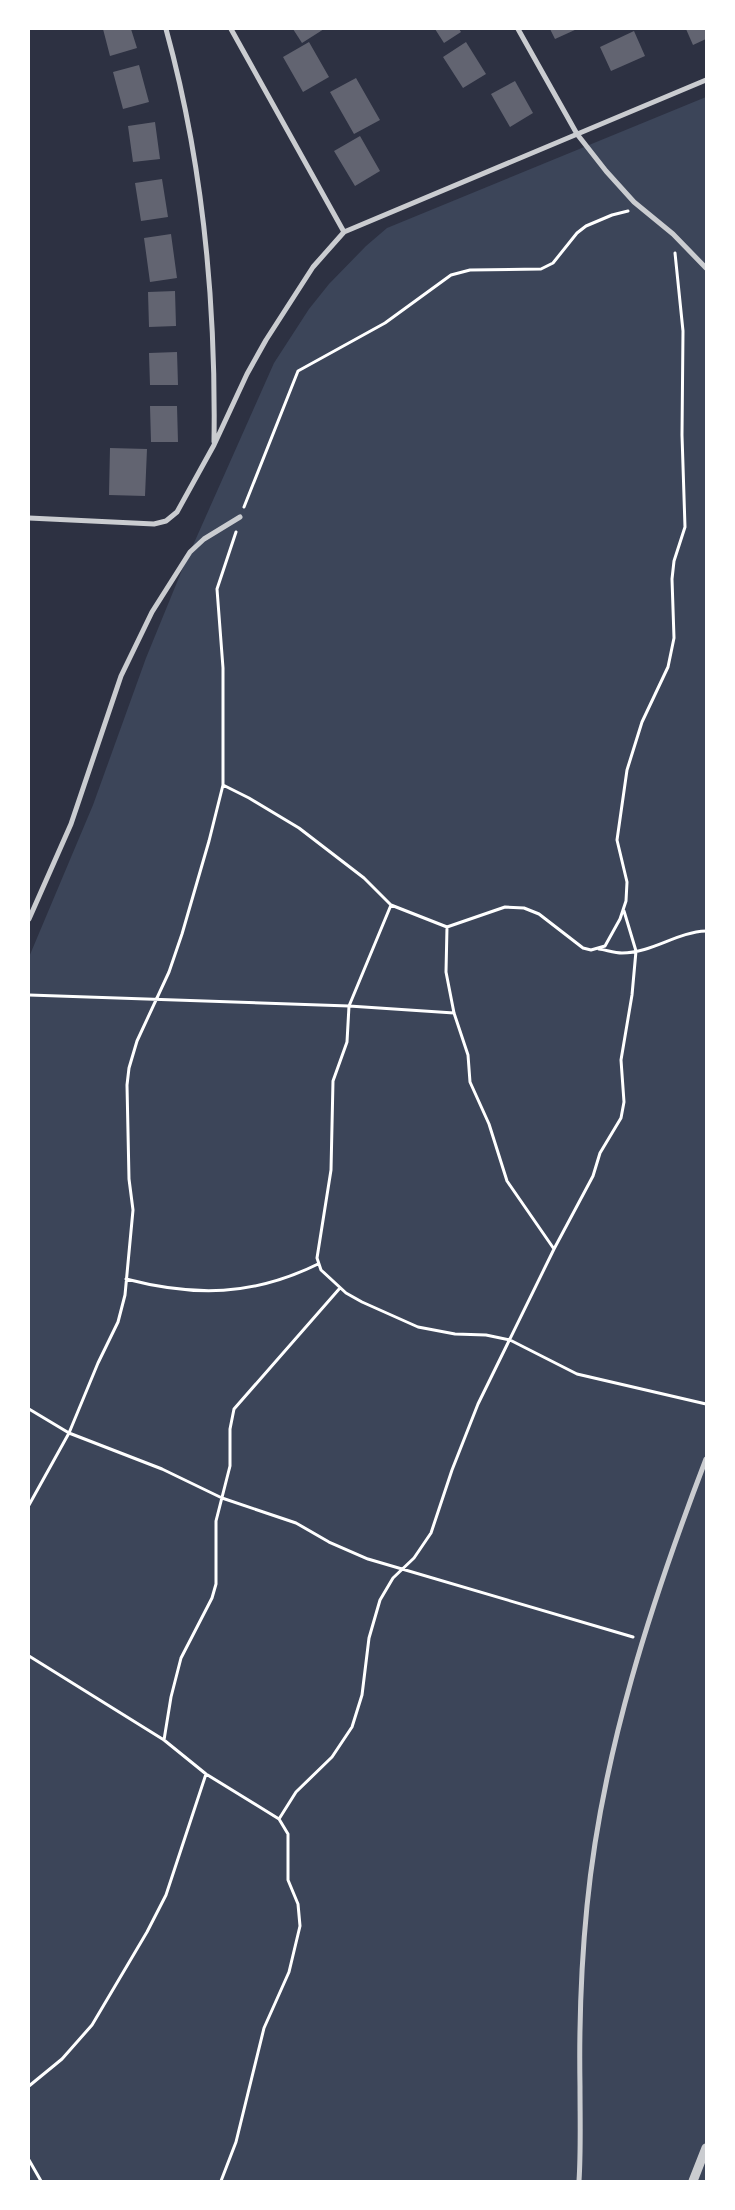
<svg xmlns="http://www.w3.org/2000/svg" width="735" height="2210" font-family="'Golos Text',sans-serif">
	<rect width="100%" height="100%" fill="#2d3142"/>
	<path fill="#3c4559" d="M 706,97 L 706,2181 L 29,2181 L 29,957 L 93,805 L 146,658 L 182,570 L 274,363 L 309,309 L 329,284 L 366,246 L 387,228 Z"/>
	<path fill="#626471" d="M 103,29 L 131,29 L 137,48 L 110,56 Z
		M 293,29 L 324,29 L 302,43 Z
		M 435,29 L 459,29 L 461,32 L 444,43 Z
		M 550,29 L 577,29 L 555,39 Z
		M 686,29 L 706,29 L 706,39 L 693,45 Z
		M 634,31 L 645,56 L 611,71 L 600,47 Z
		M 309,42 L 329,77 L 303,92 L 283,57 Z
		M 466,42 L 486,74 L 463,88 L 443,57 Z
		M 139,65 L 149,102 L 123,109 L 113,72 Z
		M 356,78 L 380,120 L 354,134 L 330,92 Z
		M 515,81 L 533,113 L 510,127 L 491,94 Z
		M 155,122 L 160,159 L 133,162 L 128,126 Z
		M 360,136 L 380,171 L 355,186 L 334,151 Z
		M 162,179 L 168,217 L 141,221 L 135,183 Z
		M 171,234 L 177,278 L 150,282 L 144,238 Z
		M 175,291 L 176,326 L 149,327 L 148,292 Z
		M 177,352 L 178,385 L 150,385 L 149,353 Z
		M 150,406 L 177,406 L 178,442 L 151,442 Z
		M 110,448 L 147,449 L 145,496 L 109,495 Z"/>
	<g fill="none" stroke-linecap="round" stroke-linejoin="round">
		<path stroke="#fff" stroke-width="3" d="M 244,507 L 298,371 L 385,323 L 451,275 L 470,270 L 541,269 L 553,263 L 577,233 L 586,226 L 612,215 L 628,211
			M 223,785 L 249,798 L 299,828 L 364,878 L 391,905 L 447,927 L 505,907 L 524,908 L 539,914 L 583,948 L 591,950 L 605,946 L 620,919 L 626,901 L 627,882 L 617,840 L 627,770 L 642,722 L 668,667 L 674,638 L 672,579 L 674,561 L 685,527 L 682,435 L 683,331 L 675,253
			M 391,905 L 349,1006 L 347,1042 L 333,1081 L 331,1170 L 317,1258 L 321,1270 L 346,1293 L 362,1302 L 418,1327 L 455,1334 L 486,1335 L 510,1340 L 577,1374 L 706,1404
			M 447,927 L 446,972 L 454,1013 L 468,1055 L 470,1082 L 489,1124 L 507,1181 L 554,1249
			M 599,949 C 606,950 615,953 622,953 C 652,953 677,932 706,931
			M 29,995 L 349,1006 L 454,1013
			M 126,1279 C 195,1297 253,1296 318,1264
			M 29,1409 L 69,1433 L 162,1469 L 222,1498 L 296,1523 L 329,1542 L 368,1559 L 633,1637
			M 29,1505 L 69,1433 L 98,1363 L 118,1322 L 125,1295 L 133,1210 L 129,1179 L 127,1085 L 129,1068 L 137,1041 L 169,972 L 182,934 L 209,841 L 223,785 L 223,668 L 217,589 L 236,532
			M 29,1656 L 164,1740 L 206,1774 L 279,1819 L 288,1834 L 288,1880 L 298,1904 L 300,1926 L 289,1972 L 264,2028 L 236,2142 L 221,2181
			M 164,1740 L 171,1697 L 181,1658 L 212,1598 L 216,1584 L 216,1521 L 230,1466 L 230,1429 L 234,1409 L 340,1288
			M 279,1819 L 296,1792 L 332,1757 L 352,1727 L 362,1695 L 369,1638 L 380,1600 L 393,1578 L 414,1558 L 431,1533 L 452,1470 L 478,1404 L 554,1249 L 593,1176 L 600,1153 L 621,1118 L 624,1102 L 621,1060 L 632,995 L 636,951 L 624,911
			M 29,2086 L 62,2059 L 92,2025 L 147,1932 L 166,1895 L 206,1774
			M 29,2160 L 41,2181"/>
		<path stroke="#caccd0" stroke-width="5" d="M 166,29 C 203,163 216,303 214,442
			M 231,29 L 344,232
			M 518,29 L 577,134 L 606,171 L 634,202 L 673,234 L 706,268
			M 29,518 L 154,524 L 166,521 L 177,512 L 214,445 L 247,374 L 266,340 L 313,267 L 344,232 L 706,80
			M 29,919 L 71,824 L 121,676 L 152,612 L 190,552 L 204,539 L 240,517
			M 579,2181 C 581,2150 580,2119 580,2087 C 579,2027 581,1966 587,1906 C 602,1753 651,1603 706,1459"/>
		<path stroke="#caccd0" stroke-width="9" d="M 693,2181 L 706,2148"/>
	</g>
	<rect width="735" height="2210" fill="none" stroke="#ffffff" stroke-width="60"/>
</svg>
